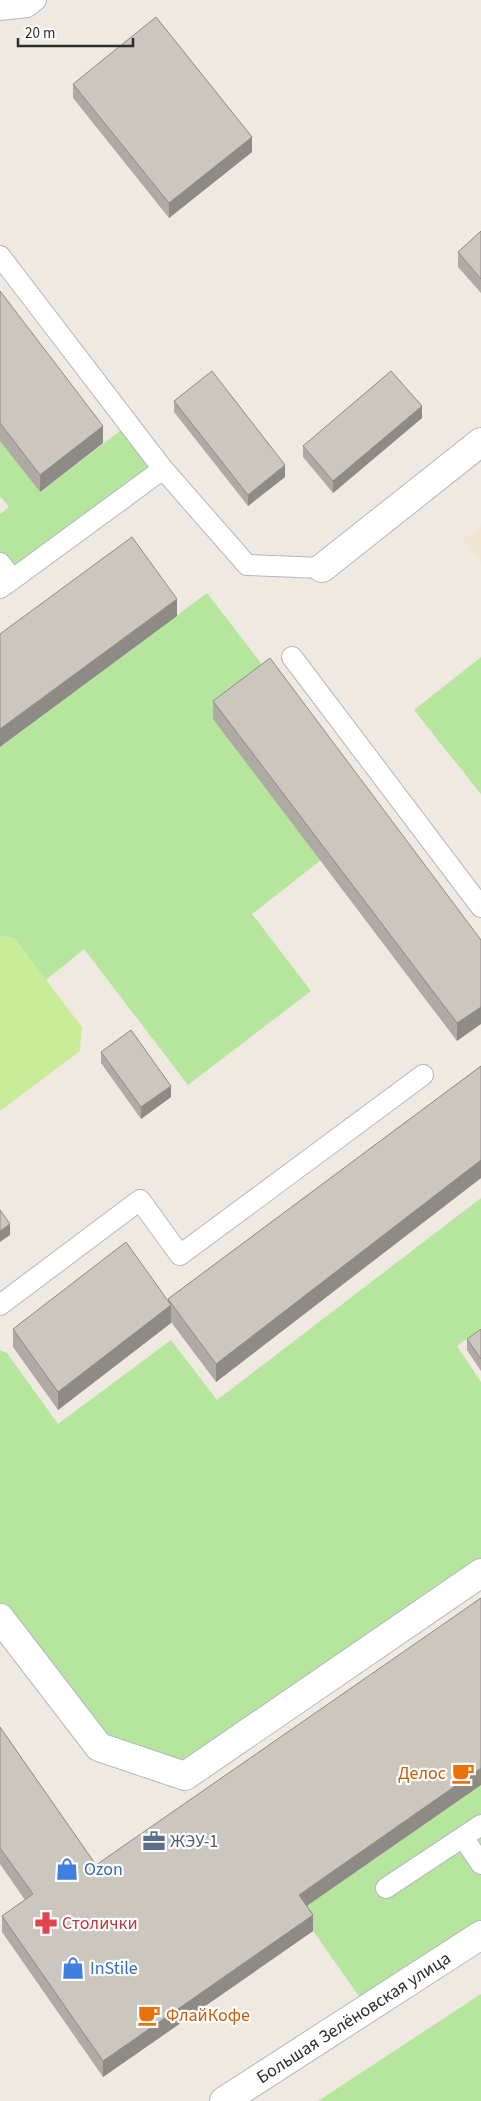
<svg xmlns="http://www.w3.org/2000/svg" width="481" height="2101" font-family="'Source Sans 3',sans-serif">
	<rect width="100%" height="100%" fill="#efe9e1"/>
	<path fill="#f0e6d1" d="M 481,526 L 481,563 L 463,541 Z"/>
	<path fill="#b6e59e" d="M 125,427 L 156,467 L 0,582 L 0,514 L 9,507 L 0,496 L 0,440 L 40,492 Z
		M 207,593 L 270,675 L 321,860 L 252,914 L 311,991 L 188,1085 L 84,949 L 46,980 L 14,938 L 0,936 L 0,747 Z
		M 481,657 L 481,794 L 414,710 Z
		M 481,1198 L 481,1328 L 457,1346 L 481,1382 L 481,1565 L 185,1766 L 102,1738 L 0,1605 L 0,1350 L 7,1353 L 58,1424 L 171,1340 L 217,1400 Z
		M 481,1785 L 481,1921 L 361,1999 L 299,1911 Z
		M 481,1994 L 481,2101 L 318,2101 Z"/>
	<path fill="#c9ec9a" d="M 0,936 L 14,938 L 82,1027 L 80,1051 L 0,1111 Z"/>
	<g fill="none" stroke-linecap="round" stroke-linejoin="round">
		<defs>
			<path id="service" d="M 0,10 L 27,7 L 36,0
				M 0,256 L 163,469 L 247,565 L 322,568
				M 0,563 L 13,579 L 0,588
				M 13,579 L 163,469
				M 292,657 L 481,907
				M 0,1305 L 140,1200 L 180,1255 L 423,1075
				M 463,1837 L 481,1864
				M 386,1888 L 481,1825"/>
			<g id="minor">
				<path d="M 322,568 L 481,442"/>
				<path d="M 0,1618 L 99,1747 L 185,1776 L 481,1573"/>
				<path id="s1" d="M 224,2101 L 481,1935"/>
			</g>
		</defs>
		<use href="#service" stroke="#b4b7c1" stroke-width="22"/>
		<use href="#minor" stroke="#b4b7c1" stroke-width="30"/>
		<use href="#service" stroke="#fff" stroke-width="20"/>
		<use href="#minor" stroke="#fff" stroke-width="28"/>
	</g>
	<path fill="#afaba4" d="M 73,84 L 252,152 L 169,218 L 73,98 Z
		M 481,231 L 481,293 L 458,267 L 458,252 Z
		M 0,291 L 103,443 L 40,492 L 0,441 Z
		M 174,401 L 285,477 L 248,506 L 174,412 Z
		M 422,418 L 333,493 L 303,457 L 303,446 Z
		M 213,701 L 481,940 L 457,1041 L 213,719 Z
		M 101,1052 L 171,1097 L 141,1119 L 101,1063 Z
		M 481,1066 L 481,1178 L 216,1382 L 171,1322 L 171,1323 L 58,1410 L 13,1347 L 13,1329 L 168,1300 L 168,1299 Z
		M 481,1329 L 481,1371 L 467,1350 L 467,1339 Z
		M 0,1727 L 96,1865 L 481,1785 L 307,1906 L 313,1931 L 103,2077 L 2,1932 L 2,1916 L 25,1900 L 0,1864 Z"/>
	<path fill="#8e8b86" d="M 252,137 L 252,152 L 169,218 L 169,203 Z
		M 422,406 L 422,418 L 333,493 L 333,481 Z
		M 103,426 L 103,443 L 40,492 L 40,475 Z
		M 285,465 L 285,477 L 248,506 L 248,495 Z
		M 177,599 L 177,616 L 0,747 L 0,729 Z
		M 481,1007 L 481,1024 L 457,1041 L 457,1023 Z
		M 171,1086 L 171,1097 L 141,1119 L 141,1107 Z
		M 481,1160 L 481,1178 L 216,1382 L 216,1364 Z
		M 10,1224 L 10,1235 L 0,1242 L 0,1231 Z
		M 171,1305 L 171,1323 L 58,1410 L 58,1392 Z
		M 481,1768 L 481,1785 L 299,1911 L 299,1895 Z
		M 313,1915 L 313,1931 L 103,2077 L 103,2061 Z"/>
	<path fill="#cbc7bf" stroke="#8e8b86" d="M 156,17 L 252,137 L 169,203 L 73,84 Z
		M 481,231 L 481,279 L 458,252 Z
		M 0,291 L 103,426 L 40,475 L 0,423 Z
		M 212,371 L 285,465 L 248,495 L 174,401 Z
		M 391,371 L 422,406 L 333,481 L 303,446 Z
		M 132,537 L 177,599 L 0,729 L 0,634 Z
		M 270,658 L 481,940 L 481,1007 L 457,1023 L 213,701 Z
		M 131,1030 L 171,1086 L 141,1107 L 101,1052 Z
		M 481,1066 L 481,1160 L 216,1364 L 168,1299 Z
		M 0,1210 L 10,1224 L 0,1231 Z
		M 126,1242 L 171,1305 L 58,1392 L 13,1329 Z
		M 481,1329 L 481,1359 L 467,1339 Z
		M 481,1598 L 481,1768 L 299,1895 L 313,1915 L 103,2061 L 2,1916 L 33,1894 L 0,1848 L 0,1727 L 96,1865 Z"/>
	<defs>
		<symbol id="cafe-bare" viewBox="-9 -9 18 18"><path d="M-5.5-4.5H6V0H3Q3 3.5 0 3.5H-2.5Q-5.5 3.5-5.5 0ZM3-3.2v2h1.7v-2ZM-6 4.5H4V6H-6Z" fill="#e8710a" stroke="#fff" stroke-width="2.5" paint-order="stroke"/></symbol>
		<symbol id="office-bare" viewBox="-9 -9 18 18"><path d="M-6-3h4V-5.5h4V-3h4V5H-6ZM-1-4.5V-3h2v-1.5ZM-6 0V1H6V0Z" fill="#5c6f8a" stroke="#fff" stroke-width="2.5" paint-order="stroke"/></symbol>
		<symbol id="shop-bare" viewBox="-9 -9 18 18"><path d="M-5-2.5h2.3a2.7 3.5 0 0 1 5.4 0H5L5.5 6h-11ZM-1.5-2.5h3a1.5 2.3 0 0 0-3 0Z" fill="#3f7fe0" stroke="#fff" stroke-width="2.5" paint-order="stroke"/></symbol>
		<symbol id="pharmacy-bare" viewBox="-9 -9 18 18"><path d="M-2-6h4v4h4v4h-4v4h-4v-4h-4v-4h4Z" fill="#e0444e" stroke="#fff" stroke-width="2.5" paint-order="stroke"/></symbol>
	</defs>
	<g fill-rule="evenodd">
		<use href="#cafe-bare" x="447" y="1757" width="32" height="32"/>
		<use href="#office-bare" x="138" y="1825" width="32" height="32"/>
		<use href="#shop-bare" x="51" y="1853" width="32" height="32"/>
		<use href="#pharmacy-bare" x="30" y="1907" width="32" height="32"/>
		<use href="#shop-bare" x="57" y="1952" width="32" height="32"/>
		<use href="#cafe-bare" x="133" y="1999" width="32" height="32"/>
	</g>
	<g text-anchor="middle" stroke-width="4.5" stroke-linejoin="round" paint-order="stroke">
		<g font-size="18" fill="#c56008" stroke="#fff" text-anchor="end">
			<text x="446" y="1779">Делос</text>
			<text x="166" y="2021" text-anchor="start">ФлайКофе</text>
		</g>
		<g font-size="18" fill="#4e5e75" stroke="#fff" text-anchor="start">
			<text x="170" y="1847">ЖЭУ-1</text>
		</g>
		<g font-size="18" fill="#366cbe" stroke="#fff" text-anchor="start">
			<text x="84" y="1875">Ozon</text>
			<text x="90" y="1974">InStile</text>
		</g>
		<g font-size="18" fill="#be3a42" stroke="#fff" text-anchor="start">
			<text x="62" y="1929">Столички</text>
		</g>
		<g font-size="18" fill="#2e2e2e" stroke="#fff">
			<text dy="6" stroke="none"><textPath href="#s1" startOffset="154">Большая Зелёновская улица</textPath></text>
		</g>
	</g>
	<path d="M18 38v8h115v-8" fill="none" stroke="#2e2e2e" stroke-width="2.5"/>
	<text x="25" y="38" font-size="15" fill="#2e2e2e" stroke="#ffffff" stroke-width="4" paint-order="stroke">20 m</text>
</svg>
